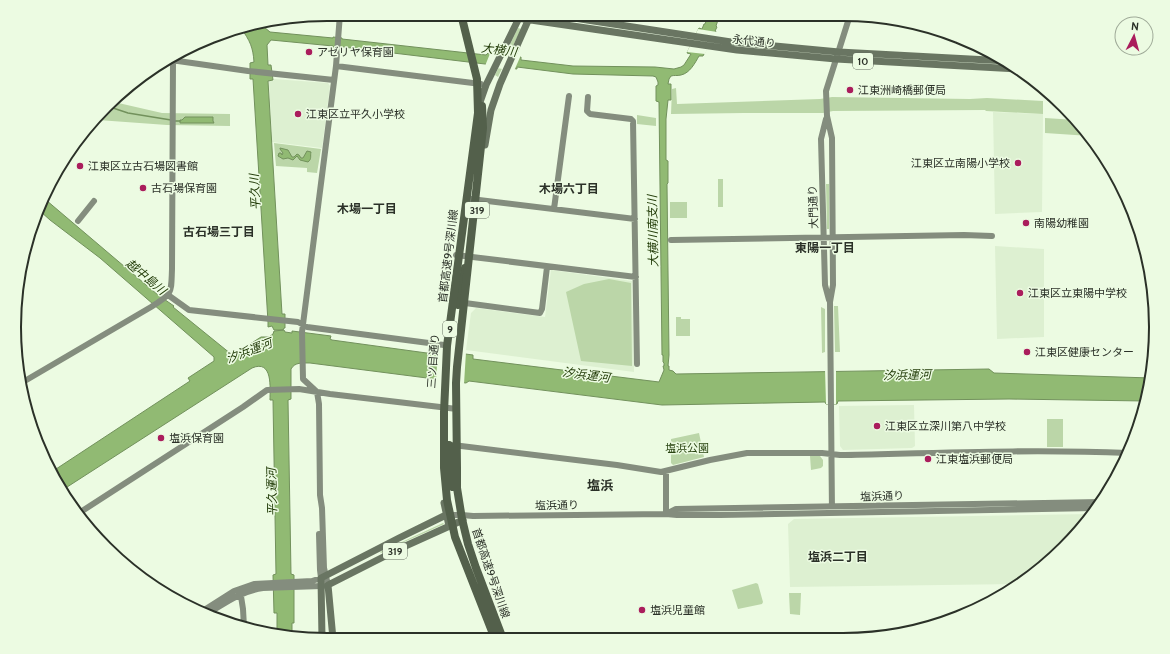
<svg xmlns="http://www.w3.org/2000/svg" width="1170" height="654" font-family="Cabin,'Noto Sans JP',sans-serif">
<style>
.built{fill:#ddf0d1}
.green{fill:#bbd6a8}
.water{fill:#91ba73;stroke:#72915c}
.pier{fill:#ecfbe2}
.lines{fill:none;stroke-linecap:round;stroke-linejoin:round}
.stream{stroke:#72915c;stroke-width:1.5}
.secondary{stroke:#848d7e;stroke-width:6}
.primary{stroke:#697562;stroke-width:7}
.highway{stroke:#53604b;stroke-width:8}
.highway-bridge{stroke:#53604b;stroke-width:8}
.poi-dot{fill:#aa1d5c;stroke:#ecfbe2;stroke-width:1.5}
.labels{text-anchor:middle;stroke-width:3;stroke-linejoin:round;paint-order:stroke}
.shield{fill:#ecfbe2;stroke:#656e60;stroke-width:1}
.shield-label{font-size:10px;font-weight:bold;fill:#2b3128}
.street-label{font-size:11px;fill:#2b3128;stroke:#ecfbe2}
.poi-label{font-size:11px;fill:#2b3128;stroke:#ecfbe2;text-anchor:start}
.park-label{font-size:11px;fill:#2a4512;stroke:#ecfbe2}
.water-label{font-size:12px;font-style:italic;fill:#1f3905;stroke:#ecfbe2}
.neighbourhood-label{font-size:12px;font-weight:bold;fill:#2b3128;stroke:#ecfbe2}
.quarter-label{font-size:13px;font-weight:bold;fill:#2b3128;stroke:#ecfbe2}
.rim{fill:none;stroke:#2b3128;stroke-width:2}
</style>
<rect width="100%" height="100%" fill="#ecfbe2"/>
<!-- built -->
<path class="built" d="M274 79 328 83 330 86 322 148 272 142 269 81H273Z
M993 112 1043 114 1042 212 995 214Z
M995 246 1044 249V337L997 339Z
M551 270 632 281 634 372 466 350 471 313 476 308 545 317Z
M914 405 915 446 912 448 843 450 840 446 839 406Z
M1090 514 1064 548 1021 584 790 587 788 524 794 519Z"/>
<!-- green -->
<path class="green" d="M518 28 521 29 498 77 495 75Z
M676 88 677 104 820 99 832 97 970 99 987 98 1043 101V114L986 111 985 110 833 111 823 113H744L671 114 672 89Z
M114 102 162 113 230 114V126L167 125 98 120Z
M637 115 656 118V126L637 124Z
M1045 118 1076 120 1090 136 1045 133Z
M274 143 321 149 317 173 307 172V168L276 166Z
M718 179H723V207H718Z
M826 184H829V229H827Z
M670 202H687V218H670Z
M609 279 631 283 632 366 581 361 566 292 584 284Z
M834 306H838L840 352H835Z
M821 307 825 309V352L822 353Z
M676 317H681V319H690V336H676Z
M1047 419H1063V447H1047Z
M699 433 704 457 673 465 671 463V439Z
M810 456H820L823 460V466L821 468 811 470Z
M443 523 444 524C423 534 402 542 381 553L380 552Z
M756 583 758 584 763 602 762 604 738 609 732 590Z
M789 593H801L800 615 790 614Z"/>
<!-- water -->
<path class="water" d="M709 14H720L716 26 717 27 715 31H716L703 56H699C695 63 690 73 681 75 677 76 674 75 671 76L669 79 668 84H671V100H668L666 119V160L668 161V183L667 184 669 355 668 366H669V370L673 371 676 374 989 369 994 373 1151 378 1145 401 1009 399 838 401 837 404H826L825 402 662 405 469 381 466 383 310 363C302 363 295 362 291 369V399L288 400 291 574 294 575V623H292V636L277 633V613H274L273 575 276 574 273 400H270C270 388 273 359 252 368L64 489 53 471 190 381 188 378 214 361V357L100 258 50 220 40 211 46 200 158 295 174 306 173 307 231 354H232L233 355 261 337H269L273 334 274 331 284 330 285 332 292 333V331L331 336 330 339 332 340 434 354 435 350 473 355V359L659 382 664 370 663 366H664V363L663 362V355H662L659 102 656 101V86L658 85V82L656 77 653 76 573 74 517 67V69L485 64 343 47 342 48 333 47V46L271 40 267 45 268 65H271L273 80 268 81 282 314H285V328H284L283 330H274L272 326 268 327V322L253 79H250V63L254 62C253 47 250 41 241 28L263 25 264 27 270 32 333 38V37L342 38V39L486 55 488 53 521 57V60L573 66 655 67 674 69 681 67 684 65 691 54 687 53 699 28 702 29 704 24H705Z
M185 117H213V121L214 123H180V120H182Z
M280 148 288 150 292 157H294L297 154 299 155 301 158H303L307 151 311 152C310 156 312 159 308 162L300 160 297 156 293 160 288 158 283 159 278 156 279 153H281L282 155 283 153 280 149Z"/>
<!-- pier -->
<path class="pier" d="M698 29 717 32 705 54 687 52Z
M491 51 521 55 514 71 485 66Z
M438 349 466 352 464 384 436 381Z
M825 369H836V404H826Z"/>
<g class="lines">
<!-- stream -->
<path class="stream" d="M110 107 128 113 171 120
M174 121H180"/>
<!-- secondary -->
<path class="secondary" d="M171 60 248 71 334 80
M336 66 481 84
M588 97 587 111 590 114 631 119 633 121 637 364
M826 119 821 139 825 285 829 300
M471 199 635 219
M554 209 569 96
M78 221 94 201
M671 240 964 235 992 236
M456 255 636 277
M168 295 189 310 298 322 307 327 444 345
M465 303 540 313 542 309 547 267
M23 382 151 307C173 293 171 294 172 269L173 59
M453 445 617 465 661 472 710 460 747 453H822L840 455C936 453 1032 449 1128 453
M666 471V514
M832 512 830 302 833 285 832 138 827 116 826 91 850 15
M79 513 243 407 267 390 299 389 330 394 457 409
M666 514 676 509 1100 502
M448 515H462L473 516 666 514 677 515H720L1095 508
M240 590 243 609 244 627
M201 612 234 591 254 584 312 581 321 578 320 570 319 534
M207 614C225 603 241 591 263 588L321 586 328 585 324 568 322 508 320 495 319 404 317 392 303 379 302 332 336 66 340 14"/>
<!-- primary -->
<path class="primary" d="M490 14 737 50 836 59 1018 69
M548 14 731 42 839 52 1007 61
M479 105 486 85 521 14
M485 145 491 110 500 84 531 14
M444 503 449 526
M322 639 321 578 399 538 446 515
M333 639 328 585 401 548 463 520"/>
<!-- highway -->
<path class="highway" d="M458 305 465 268"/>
<!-- highway-bridge -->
<path class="highway-bridge" d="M461 14 477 79 478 113 447 346 444 412V468L447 500 455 537 495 639
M482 106 483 128 457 367 456 383 457 468V488L462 519 468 544 476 568 503 639
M449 445 453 487"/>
</g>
<!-- markers -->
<g class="poi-dot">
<circle cx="309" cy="52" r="4"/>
<circle cx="850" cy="90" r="4"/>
<circle cx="298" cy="114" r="4"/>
<circle cx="1018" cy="163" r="4"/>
<circle cx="80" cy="166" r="4"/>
<circle cx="143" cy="188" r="4"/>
<circle cx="1026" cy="223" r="4"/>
<circle cx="1020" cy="293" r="4"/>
<circle cx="1027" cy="352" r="4"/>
<circle cx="877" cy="426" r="4"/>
<circle cx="161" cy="438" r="4"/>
<circle cx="928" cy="459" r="4"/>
<circle cx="642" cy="610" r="4"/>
</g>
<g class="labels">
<!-- shield labels -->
<g class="shield">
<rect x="853" y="53" width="20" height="16" rx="3"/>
<rect x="465" y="202" width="24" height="16" rx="3"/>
<rect x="443" y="321" width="14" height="16" rx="3"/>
<rect x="383" y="543" width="24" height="16" rx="3"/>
</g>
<g class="shield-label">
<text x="863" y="65">10</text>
<text x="477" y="214">319</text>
<text x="450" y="333">9</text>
<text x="395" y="555">319</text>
</g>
<!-- street labels -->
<g class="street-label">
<text transform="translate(754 41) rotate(6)" y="4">永代通り</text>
<text transform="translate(813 207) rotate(-92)" y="4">大門通り</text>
<text transform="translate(448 256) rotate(-83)" y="4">首都高速9号深川線</text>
<text transform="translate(433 361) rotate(-86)" y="4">三ツ目通り</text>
<text transform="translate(882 496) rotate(-2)" y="4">塩浜通り</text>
<text transform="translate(557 505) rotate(-1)" y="4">塩浜通り</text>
<text transform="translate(491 573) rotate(71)" y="4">首都高速9号深川線</text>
</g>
<!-- poi labels -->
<g class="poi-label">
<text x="317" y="56">アゼリヤ保育園</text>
<text x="858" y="94">江東洲崎橋郵便局</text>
<text x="306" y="118">江東区立平久小学校</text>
<text x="1010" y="167" text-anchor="end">江東区立南陽小学校</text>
<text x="88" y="170">江東区立古石場図書館</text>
<text x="151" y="192">古石場保育園</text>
<text x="1034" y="227">南陽幼稚園</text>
<text x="1028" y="297">江東区立東陽中学校</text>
<text x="1035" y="356">江東区健康センター</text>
<text x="885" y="430">江東区立深川第八中学校</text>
<text x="169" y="442">塩浜保育園</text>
<text x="936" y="463">江東塩浜郵便局</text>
<text x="650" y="614">塩浜児童館</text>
</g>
<!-- park labels -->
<g class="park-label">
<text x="687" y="452">塩浜公園</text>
</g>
<!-- water labels -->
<g class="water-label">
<text transform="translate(499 50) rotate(7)" y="4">大横川</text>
<text transform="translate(255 192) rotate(-93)" y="4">平久川</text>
<text transform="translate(653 231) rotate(-91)" y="4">大横川南支川</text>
<text transform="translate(146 277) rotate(40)" y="4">越中島川</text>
<text transform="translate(249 351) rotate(-21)" y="4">汐浜運河</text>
<text transform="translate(586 375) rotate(7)" y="4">汐浜運河</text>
<text transform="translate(907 375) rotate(-1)" y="4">汐浜運河</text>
<text transform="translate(272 492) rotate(-91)" y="4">平久運河</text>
</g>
<!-- neighbourhood labels -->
<g class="neighbourhood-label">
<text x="569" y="193">木場六丁目</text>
<text x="367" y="213">木場一丁目</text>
<text x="219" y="236">古石場三丁目</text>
<text x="825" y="252">東陽一丁目</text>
<text x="838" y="561">塩浜二丁目</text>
</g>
<!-- quarter labels -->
<g class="quarter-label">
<text x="600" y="490">塩浜</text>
</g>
</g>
<!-- crop -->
<path d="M0 0H1170V654H0ZM327 21H843A306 306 0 0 1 1149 327V327A306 306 0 0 1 843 633H327A306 306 0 0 1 21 327V327A306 306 0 0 1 327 21Z" fill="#ecfbe2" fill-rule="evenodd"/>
<path class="rim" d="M327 21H843A306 306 0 0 1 1149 327V327A306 306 0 0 1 843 633H327A306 306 0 0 1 21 327V327A306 306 0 0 1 327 21Z"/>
<!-- north arrow -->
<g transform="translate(1134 36) rotate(6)"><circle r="19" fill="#ecfbe2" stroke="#9faa98"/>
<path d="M0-3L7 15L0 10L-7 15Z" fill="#aa1d5c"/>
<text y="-6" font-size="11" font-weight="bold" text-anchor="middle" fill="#2b3128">N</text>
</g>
</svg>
